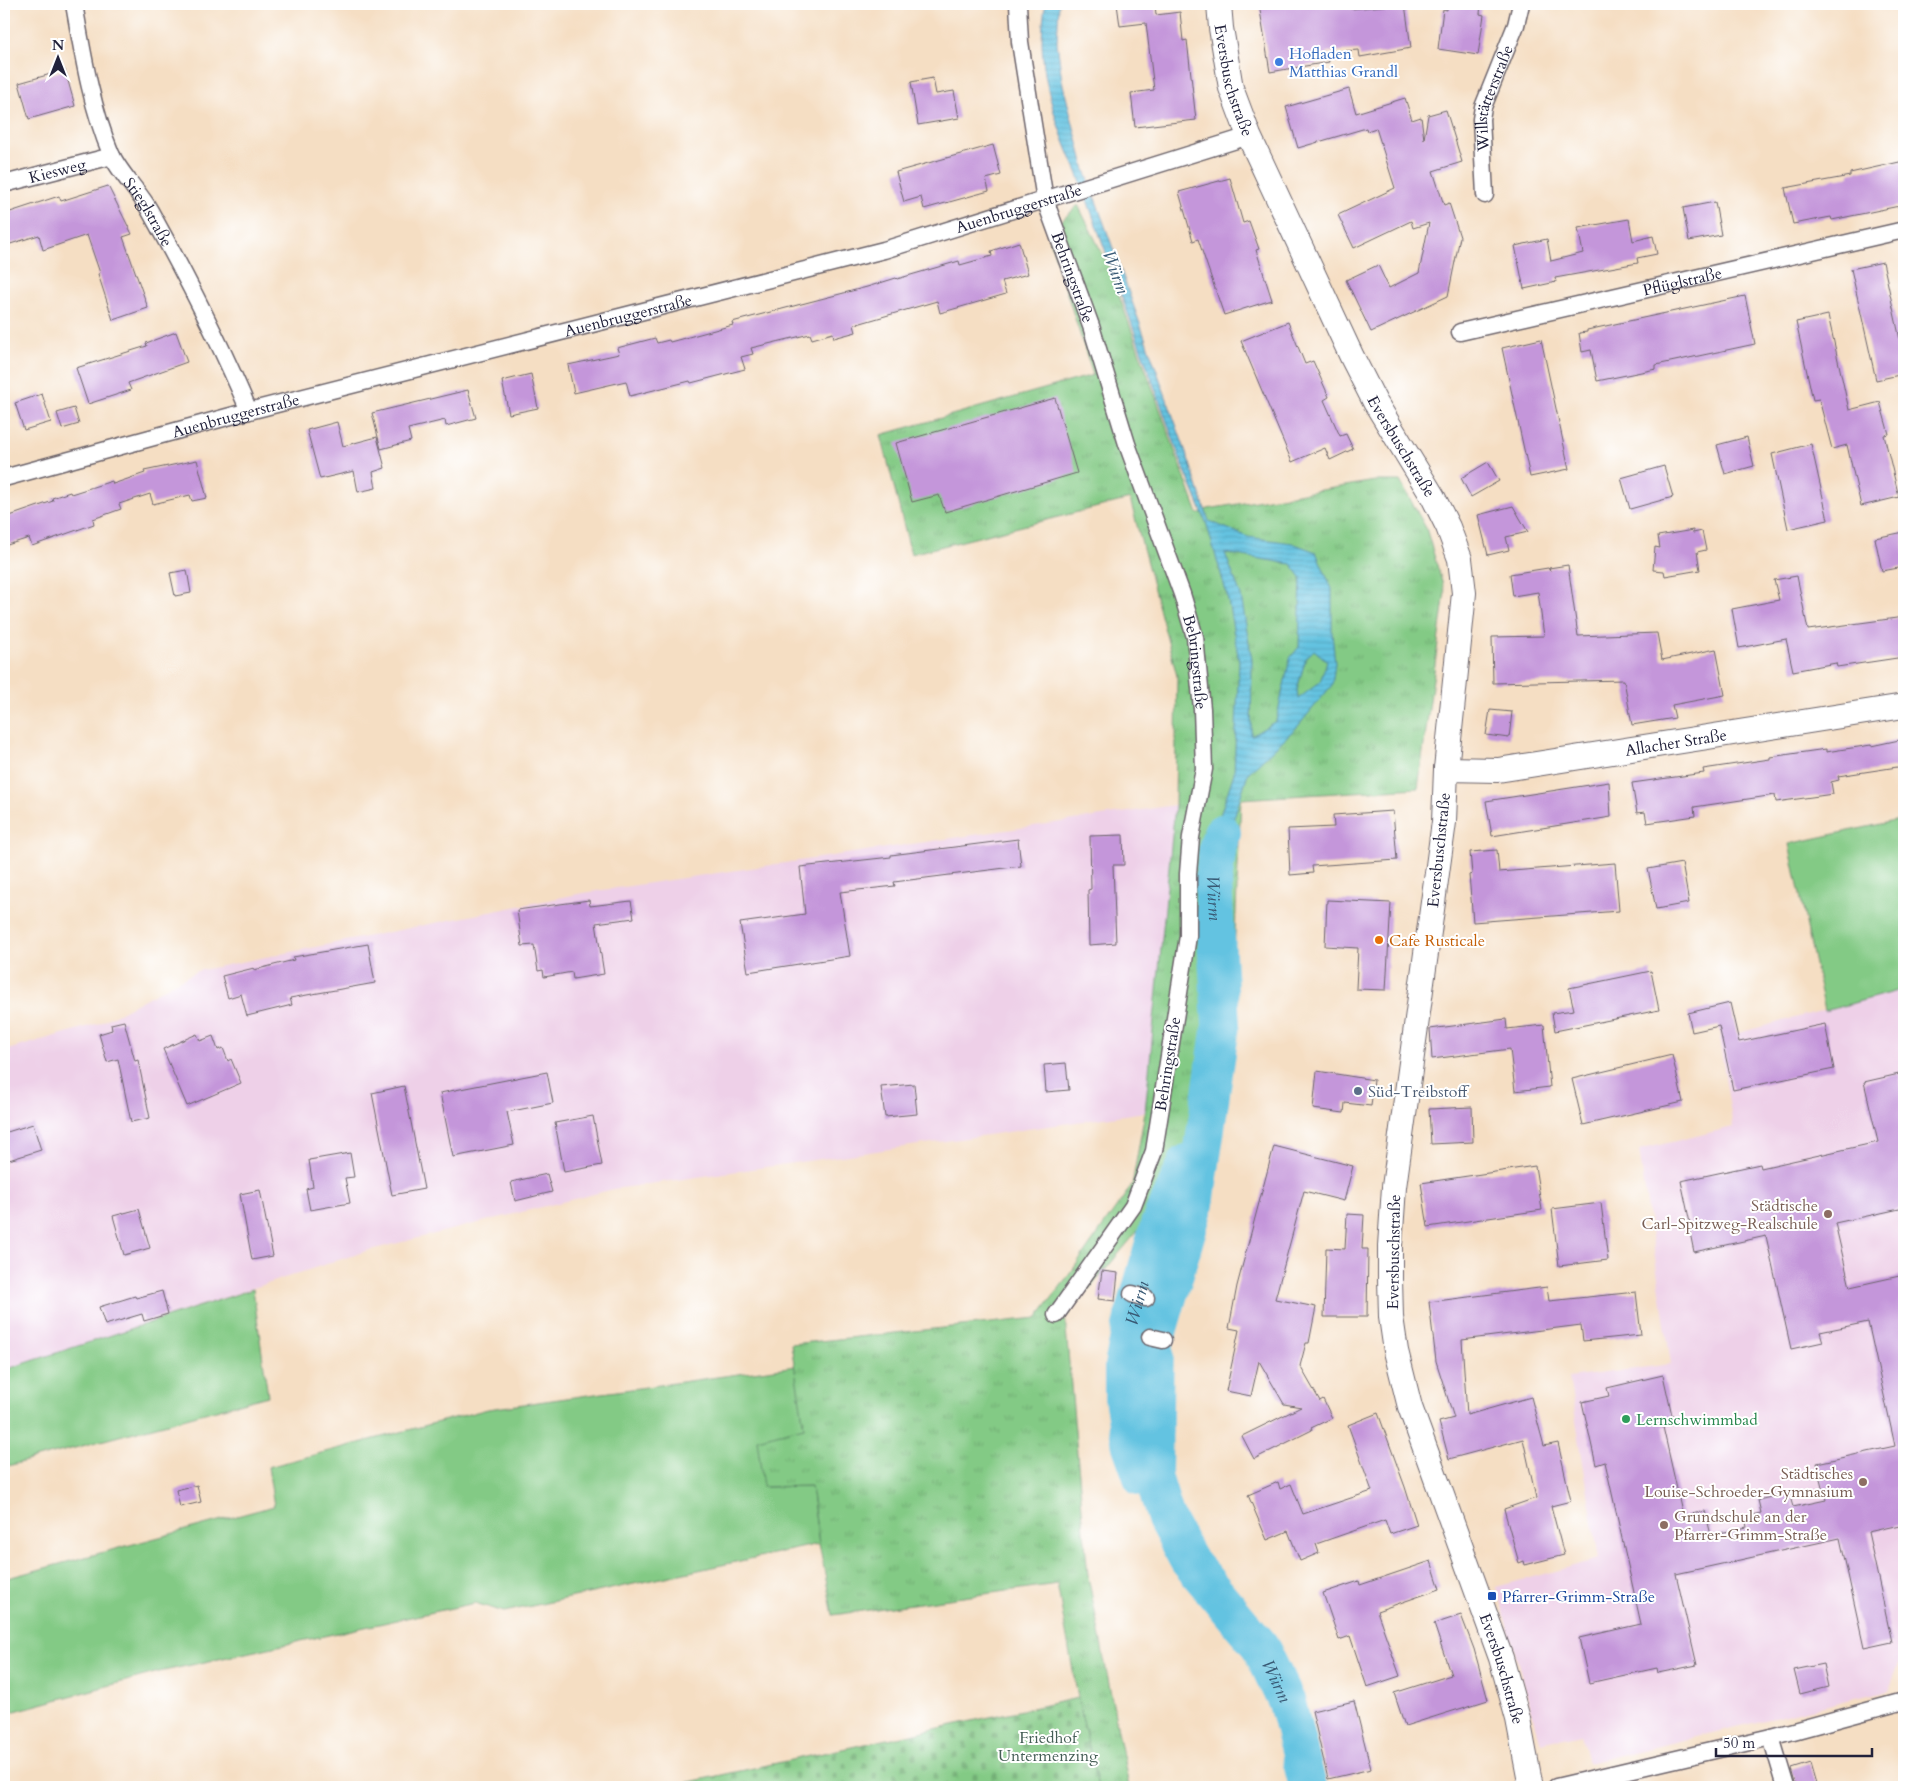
<svg xmlns="http://www.w3.org/2000/svg" width="1908" height="1791" font-family="Cardo,serif">
<style>
.built{fill:#eed0e8}
.grass{fill:#83ca85;stroke:#527660}
.cemetery{fill:url(#cemetery-stones);stroke:#527660}
.park{fill:url(#park-tufts);stroke:#527660}
.water{fill:url(#water-rules);stroke:#42728e;fill-rule:evenodd}
.lines{fill:none;stroke-linecap:round;stroke-linejoin:round}
.river{stroke:#63c3e1;stroke-width:38}
.building{fill:#c496da}
.street-casing{stroke:#6c646b;stroke-width:19}
.secondary-casing{stroke:#6c646b;stroke-width:26}
.street{stroke:#fff;stroke-width:16}
.secondary{stroke:#fff;stroke-width:24}
.shop-dot{fill:#3f7fe0;stroke:#fff;stroke-width:2}
.food-dot{fill:#e8710a;stroke:#fff;stroke-width:2}
.service-dot{fill:#5c6f8a;stroke:#fff;stroke-width:2}
.education-dot{fill:#8d6e63;stroke:#fff;stroke-width:2}
.leisure-dot{fill:#2e9e5b;stroke:#fff;stroke-width:2}
.transit-dot{fill:#1a4fb4;stroke:#fff;stroke-width:2}
.labels{text-anchor:middle;stroke-width:4;stroke-linejoin:round;paint-order:stroke}
.shop-label{font-size:16px;fill:#366cbe;stroke:#fff;text-anchor:start}
.street-label{font-size:16px;fill:#22223b;stroke:#fff}
.food-label{font-size:16px;fill:#c56008;stroke:#fff;text-anchor:start}
.service-label{font-size:16px;fill:#4e5e75;stroke:#fff;text-anchor:start}
.education-label{font-size:16px;fill:#785e54;stroke:#fff;text-anchor:end}
.leisure-label{font-size:16px;fill:#27864d;stroke:#fff;text-anchor:start}
.transit-label{font-size:16px;fill:#164399;stroke:#fff;text-anchor:start}
.park-label{font-size:16px;fill:#445d55;stroke:#fff}
.water-label{font-size:18px;font-style:italic;fill:#395a75;stroke:#fff}
</style>
<defs>
<pattern id="cemetery-stones" width="16" height="16" patternUnits="userSpaceOnUse" patternTransform="scale(1.25)"><rect width="16" height="16" fill="#83ca85"/><path d="M2 7V4a2 2 0 0 1 4 0v3zM10 15v-3a2 2 0 0 1 4 0v3z" fill="#71ad74"/></pattern>
<pattern id="park-tufts" width="24" height="20" patternUnits="userSpaceOnUse" patternTransform="scale(1.25)"><rect width="24" height="20" fill="#83ca85"/><path d="M3 7l-1-3M5 7V3M7 7l1-3M15 17l-1-3M17 17v-4M19 17l1-3" fill="none" stroke="#71ad74"/></pattern>
<pattern id="water-rules" width="6" height="5" patternUnits="userSpaceOnUse" patternTransform="scale(1.25)"><rect width="6" height="5" fill="#63c3e1"/><path d="M0 2.5h6" fill="none" stroke="#56a7c2"/></pattern>
</defs>
<rect width="100%" height="100%" fill="#fff"/>
<filter id="ink" filterUnits="userSpaceOnUse"><feTurbulence type="fractalNoise" baseFrequency=".02" numOctaves="2"/><feDisplacementMap in="SourceGraphic" scale="10" xChannelSelector="R" yChannelSelector="G"/><feConvolveMatrix kernelMatrix="1 2 1 2 8 2 1 2 1" color-interpolation-filters="sRGB"/></filter>
<filter id="wash" filterUnits="userSpaceOnUse"><feTurbulence type="fractalNoise" baseFrequency=".0096" numOctaves="4" result="noise"/><feDisplacementMap in="SourceGraphic" scale="20" xChannelSelector="R" yChannelSelector="G"/><feGaussianBlur stdDeviation="1.12" result="paint"/><feColorMatrix in="noise" values="0 0 0 0 0 0 0 0 0 0 0 0 0 0 0 0 0 1.4 0 .05"/><feComposite in="paint" operator="in"/></filter>
<g filter="url(#wash)">
<rect width="100%" height="100%" fill="#f5dec3"/>
<!-- built -->
<path class="built" d="M1175 805 1145 1112 614 1189 366 1251 4 1370V1051L100 1023 197 971 583 893Z
M1904 989V1650L1889 1690 1588 1763 1581 1734 1541 1743 1496 1587 1599 1559 1569 1378 1671 1364 1639 1150 1733 1127 1719 1038Z"/>
<!-- grass -->
<path class="grass" d="M1904 819V989L1825 1011 1789 844Z
M253 1289 268 1396 4 1467V1370Z
M796 1366 804 1427 763 1487 811 1486 819 1544 504 1612 475 1603 159 1672 4 1714V1579L274 1506 268 1467 488 1409Z"/>
<!-- cemetery -->
<path class="cemetery" d="M1078 1698 1098 1787H666Z"/>
<!-- park -->
<path class="park" d="M1078 205 1108 265 1198 514 1208 509 1375 481H1400L1426 528 1445 592 1418 788 1241 799 1231 1023 1199 1202H1162L1065 1318 1088 1576 1129 1787H1098L1078 1698 1057 1584 833 1615 819 1544 811 1486 763 1487 757 1439 804 1427 791 1344 1037 1318 1069 1275 1132 1185 1145 1112 1175 805 1177 676 1130 499 911 554 881 435 1093 375 1048 234Z"/>
<!-- water -->
<path class="water" d="M1045 4H1059L1057 42 1062 81 1085 170 1188 458 1209 521 1248 537 1292 543 1316 552 1332 589V632L1335 664 1332 685 1299 725 1248 773 1225 846 1215 883H1211V843L1234 773 1239 661 1227 595 1206 522 1181 461 1077 172C1059 132 1043 87 1042 42 1042 30 1044 16 1045 4ZM1225 553 1291 564 1301 577 1299 647 1290 658 1276 721 1251 736 1252 660 1241 596ZM1314 650 1327 661 1320 682 1298 699 1297 689 1306 658Z"/>
<g class="lines">
<!-- river -->
<g class="river">
<path id="s1" d="M1222 833 1218 845 1213 882 1221 1025 1195 1204 1155 1342 1153 1476 1166 1519 1188 1560 1260 1646 1287 1703 1308 1787"/>
<path id="s2" d="M1142 1477 1131 1446 1123 1398V1366L1133 1318 1159 1225 1187 1163"/>
</g>
</g>
<g id="blocks">
<!-- building -->
<path class="building" d="M1117 4H1155L1156 15 1180 12 1183 41 1187 40 1196 120 1135 127 1131 93 1154 90 1146 23 1120 26Z
M1259 4H1351V9L1405 4 1411 48 1360 57 1359 50 1327 52 1329 62 1270 72Z
M1447 4H1481L1480 14 1484 15 1478 55 1438 49 1443 9 1447 10Z
M65 70 75 106 29 119 19 83Z
M933 78 936 94 954 91 959 118 918 125 911 82Z
M1349 89 1356 113 1405 98 1412 120 1421 117 1424 139 1428 115 1446 110 1462 162 1433 171 1444 205 1449 203 1460 237 1448 296 1371 332 1346 280 1378 265 1389 288 1419 273 1429 223 1413 228 1411 221 1354 248 1338 215 1395 188 1376 128 1367 131 1366 128 1298 148 1286 107Z
M993 145 1001 175 986 179 989 191 924 209 921 197 904 202 896 172Z
M1904 161V205L1832 220 1831 217 1793 224 1785 188 1850 176V173Z
M1230 178 1243 223 1249 221 1259 249 1256 250 1272 300 1224 315 1198 239 1193 241 1179 192Z
M108 186 132 234 123 237 148 308 113 320 98 274 100 273 87 235 43 250 39 235 4 246V214L59 196 61 201Z
M1715 202 1721 235 1689 241 1683 208Z
M1629 219 1633 241 1653 236 1657 254 1637 258 1638 263 1555 278 1556 282 1524 289 1515 246 1547 239 1551 261 1583 253 1578 228Z
M1019 242 1028 274 1002 281 1006 294 940 313 937 301 854 325 856 332 834 338 833 333 812 339 810 334 751 348 753 354 741 357 745 369 691 383 690 381 630 396 626 381 574 393 568 365 619 354 617 348 655 338 657 343 669 340 670 342 733 325 732 322 867 287 896 278 897 279 959 261 960 265 992 256 991 251Z
M1883 262 1904 358V374L1876 380 1851 269Z
M1745 296 1755 344 1656 365V369L1597 381 1591 350 1582 352 1579 333 1587 332V330Z
M1828 315 1849 410 1880 402 1889 434 1884 435 1899 497 1861 506 1847 445 1832 449 1819 399 1813 400 1796 322Z
M1288 322 1305 364 1313 361 1329 397 1324 400 1340 436 1346 434 1353 449 1330 460 1325 448 1292 462 1241 341Z
M176 332 187 362 128 383 131 390 88 404 76 368 147 346 146 343Z
M1541 339 1569 469 1530 477 1502 348Z
M531 374 538 408 509 414 502 381Z
M468 390 476 418 446 426 445 420 408 429 411 441 381 449 372 413Z
M42 394 51 422 24 430 15 403Z
M1055 398 1077 473 945 512 939 495 912 502 896 443Z
M74 408 79 424 62 429 57 413Z
M337 422 343 446 377 437 385 468 373 472 376 488 358 492 354 471 320 479 307 430Z
M1747 437 1754 466 1725 474 1717 445Z
M1811 444 1828 520 1788 529 1772 454Z
M197 460 207 498 192 501 190 495 153 504 150 494 119 504 121 509 93 519 94 524 32 546 29 538 4 546V518L53 501 52 498 70 492 71 494 112 481 113 484 145 473 144 471Z
M1488 462 1499 481 1471 497 1461 478Z
M1664 466 1673 497 1630 509 1621 478Z
M1513 506 1528 532 1506 537 1509 550 1488 555 1478 515Z
M1693 530V533L1702 531 1706 550 1697 552 1700 570 1665 576 1664 571 1653 570 1655 547 1660 548 1658 536Z
M1904 532V567L1882 571 1875 538Z
M1568 565 1578 636 1657 633 1662 660 1716 649 1725 695 1672 705 1675 718 1632 725 1624 680 1493 683 1492 637 1544 636 1538 592 1513 596 1510 574 1548 568 1550 571 1549 568Z
M187 570 191 593 175 596 170 573Z
M1797 576 1808 630 1904 617V657L1837 667 1836 663 1793 671 1786 639 1739 648 1732 609 1779 600 1774 580Z
M1490 710 1512 712 1509 738 1486 735Z
M1904 739V766L1838 776 1839 780 1831 782 1833 794 1776 802 1775 795 1694 807 1695 816 1647 823 1645 812 1637 813 1632 783 1704 773 1703 769 1770 759V757L1826 749V752L1871 745V746Z
M1609 782 1611 817 1492 836 1486 801Z
M1393 811 1397 860 1312 866 1313 873 1290 875 1288 829 1334 827 1333 815Z
M1123 835 1124 865H1113L1116 943 1089 945 1088 890 1091 889 1090 836Z
M1018 839 1021 866 894 882 895 886 840 892 850 956 748 972 740 923 805 914 800 867 891 857V855Z
M1497 850 1499 872 1615 863 1619 911 1473 922 1469 875 1472 874 1470 852Z
M1682 863 1689 903 1656 909 1648 869Z
M589 900 590 906 631 901 634 918 596 923 604 974 573 979 572 972 544 977 543 970 538 971 534 945 522 946 517 910Z
M1327 900 1391 903 1386 990 1356 989 1358 948 1325 946Z
M368 944 375 983 290 998 292 1005 247 1016 241 994 228 998 222 976 254 968V970L294 960 293 957Z
M1651 971 1659 1010 1555 1031 1552 1013 1574 1010 1569 988Z
M1730 1003 1739 1042 1825 1024 1834 1069 1733 1090 1719 1026 1692 1032 1688 1013Z
M1506 1019 1507 1029 1544 1025 1550 1087 1515 1091 1510 1049 1432 1059 1430 1029Z
M124 1021 135 1061 138 1060 150 1118 131 1122 118 1059 107 1062 99 1034 112 1030 111 1024Z
M197 1034 200 1041 213 1036 218 1050 223 1048 228 1061 231 1059 241 1083 187 1106 163 1049Z
M1672 1055 1683 1102 1583 1125 1572 1079Z
M1066 1063 1069 1090 1046 1092 1044 1065Z
M1317 1071 1374 1080 1371 1106 1345 1103 1344 1113 1313 1109Z
M547 1072 553 1103 507 1112 514 1145 453 1157 440 1093Z
M1899 1074 1901 1087 1904 1086V1208L1835 1223 1850 1287 1904 1275V1524L1868 1532 1892 1642 1864 1648 1840 1538 1676 1574 1697 1665 1658 1673 1657 1668 1589 1683 1579 1638 1641 1624 1605 1462 1596 1465 1582 1402 1609 1396 1607 1388 1663 1375 1674 1424 1663 1427 1683 1516 1705 1511 1711 1535 1747 1527 1745 1517 1761 1513 1758 1500 1789 1493 1793 1507 1826 1500 1817 1463 1895 1446 1868 1322 1820 1332 1823 1342 1791 1349 1766 1236 1694 1252 1688 1223H1690L1681 1181 1760 1164 1761 1168 1878 1142 1864 1082Z
M914 1084 917 1114 885 1117 881 1087Z
M404 1086 424 1189 392 1195 372 1093Z
M1472 1107 1473 1142 1431 1144 1429 1109Z
M593 1116 602 1165 564 1172 555 1123Z
M33 1124 41 1150 9 1160 4 1143V1133Z
M1274 1146 1353 1166 1344 1201 1304 1191 1275 1299 1316 1307 1309 1343H1306L1300 1366 1320 1401 1323 1399 1332 1418 1311 1428 1312 1430 1254 1459 1242 1436 1301 1407 1284 1404 1259 1361 1251 1396 1226 1391 1239 1330 1229 1328 1237 1286Z
M350 1153 354 1177 345 1178 350 1203 310 1210 306 1189 313 1187 309 1160Z
M1535 1166 1542 1210 1428 1227 1421 1183Z
M547 1174 552 1192 515 1201 511 1182Z
M260 1190 273 1256 252 1260 240 1194Z
M1601 1203 1608 1260 1559 1266 1552 1209Z
M139 1209 150 1248 124 1255 113 1216Z
M1347 1214 1364 1215 1362 1249H1368L1367 1317H1324L1326 1248 1345 1249Z
M1102 1271 1118 1273 1115 1301 1098 1299Z
M1547 1287 1549 1301 1636 1292 1641 1335 1583 1341 1581 1325 1462 1340 1467 1415 1531 1397 1544 1446 1558 1443 1571 1501 1551 1506 1564 1555 1525 1565 1524 1561 1519 1563 1504 1509 1536 1498 1523 1439 1449 1459 1439 1422 1454 1418 1436 1361 1429 1302Z
M162 1291 168 1314 144 1321 142 1314 105 1325 99 1307 135 1296 136 1298Z
M1378 1413 1405 1487 1417 1525 1390 1534 1385 1520 1316 1544 1319 1553 1300 1561 1288 1531 1267 1540 1248 1495 1278 1482 1280 1489 1291 1484 1303 1514 1372 1491 1348 1425Z
M197 1485 201 1502 180 1507 176 1490Z
M1431 1561 1440 1589 1377 1611 1400 1676 1367 1687 1350 1636 1339 1640 1323 1593 1359 1581 1360 1585Z
M1461 1615 1474 1649 1488 1700 1405 1726 1394 1693 1451 1675 1434 1624Z
M1823 1664 1828 1687 1800 1694 1794 1670Z
M1354 1701 1371 1769 1328 1779 1312 1711Z
M1810 1763 1817 1787H1796L1791 1769Z"/>
</g>
</g>
<g filter="url(#ink)">
<use href="#blocks" fill-opacity="0" stroke="#6c646b" stroke-width="1"/>
<g class="lines">
<!-- street casing -->
<g class="street-casing">
<g id="street">
<path id="s3" d="M74 4C83 55 91 106 111 154 120 174 140 192 150 211 186 276 220 342 249 411"/>
<path id="s4" d="M1018 4 1020 42 1045 200 1091 326 1127 444 1182 594 1195 637 1202 709 1204 769 1191 837 1188 874V936L1154 1151 1133 1206 1056 1315"/>
<path id="s5" d="M4 184 112 156"/>
<path id="s6" d="M1485 195 1481 119 1483 107 1516 25 1521 4"/>
<path id="s7" d="M1460 332 1904 230"/>
<path id="s8" d="M4 478 249 411 884 250 1249 136"/>
<path d="M1132 1294 1146 1298"/>
<path d="M1150 1337 1163 1340"/>
<path d="M1771 1737 1786 1787"/>
<path d="M1556 1787 1771 1737 1904 1701"/>
</g>
</g>
<!-- secondary casing -->
<g class="secondary-casing">
<g id="secondary">
<path id="s9" d="M1219 4 1221 28 1231 88 1249 136 1352 357 1375 402 1433 497 1448 527 1460 559 1464 593 1446 769 1444 822 1394 1187 1390 1246V1278L1391 1317 1396 1351 1410 1407 1501 1658 1518 1719 1531 1787"/>
<path id="s10" d="M1446 769 1498 770 1904 706"/>
</g>
</g>
<!-- street -->
<use href="#street" class="street"/>
<!-- secondary -->
<use href="#secondary" class="secondary"/>
</g>
</g>
<!-- markers -->
<circle class="shop-dot" cx="1279" cy="62" r="5"/>
<circle class="food-dot" cx="1379" cy="940" r="5"/>
<circle class="service-dot" cx="1358" cy="1091" r="5"/>
<g class="education-dot">
<circle cx="1828" cy="1214" r="5"/>
<circle cx="1863" cy="1482" r="5"/>
<circle cx="1664" cy="1525" r="5"/>
</g>
<circle class="leisure-dot" cx="1626" cy="1419" r="5"/>
<rect class="transit-dot" x="1487" y="1591" width="10" height="10" rx="2.5"/>
<g class="labels">
<!-- shop labels -->
<g class="shop-label">
<text x="1289" y="59">Hofladen<tspan x="1289" dy="18">Matthias Grandl</tspan></text>
</g>
<!-- street labels -->
<g class="street-label">
<text dy="6" stroke="none"><textPath href="#s9" startOffset="78">Eversbuschstraße</textPath></text>
<text dy="6" stroke="none"><textPath href="#s6" startOffset="99">Willstätterstraße</textPath></text>
<text dy="6" stroke="none"><textPath href="#s5" startOffset="55">Kiesweg</textPath></text>
<text dy="6" stroke="none"><textPath href="#s8" startOffset="1050">Auenbruggerstraße</textPath></text>
<text dy="6" stroke="none"><textPath href="#s3" startOffset="224">Stieglstraße</textPath></text>
<text dy="6" stroke="none"><textPath href="#s4" startOffset="280">Behringstraße</textPath></text>
<text dy="6" stroke="none"><textPath href="#s7" startOffset="228">Pflüglstraße</textPath></text>
<text dy="6" stroke="none"><textPath href="#s8" startOffset="645">Auenbruggerstraße</textPath></text>
<text dy="6" stroke="none"><textPath href="#s8" startOffset="240">Auenbruggerstraße</textPath></text>
<text dy="6" stroke="none"><textPath href="#s9" startOffset="482">Eversbuschstraße</textPath></text>
<text dy="6" stroke="none"><textPath href="#s4" startOffset="685">Behringstraße</textPath></text>
<text dy="6" stroke="none"><textPath href="#s10" startOffset="232">Allacher Straße</textPath></text>
<text transform="translate(1438 850) rotate(-84)" y="6">Eversbuschstraße</text>
<text transform="translate(1167 1064) rotate(-81)" y="6">Behringstraße</text>
<text transform="translate(1393 1252) rotate(-89)" y="6">Eversbuschstraße</text>
<text dy="6" stroke="none"><textPath href="#s9" startOffset="1742">Eversbuschstraße</textPath></text>
</g>
<!-- food labels -->
<g class="food-label">
<text x="1389" y="946">Cafe Rusticale</text>
</g>
<!-- service labels -->
<g class="service-label">
<text x="1368" y="1097">Süd-Treibstoff</text>
</g>
<!-- education labels -->
<g class="education-label">
<text x="1818" y="1211">Städtische<tspan x="1818" dy="18">Carl-Spitzweg-Realschule</tspan></text>
<text x="1853" y="1479">Städtisches<tspan x="1853" dy="18">Louise-Schroeder-Gymnasium</tspan></text>
<text x="1674" y="1522" text-anchor="start">Grundschule an der<tspan x="1674" dy="18">Pfarrer-Grimm-Straße</tspan></text>
</g>
<!-- leisure labels -->
<g class="leisure-label">
<text x="1636" y="1425">Lernschwimmbad</text>
</g>
<!-- transit labels -->
<g class="transit-label">
<text x="1502" y="1602">Pfarrer-Grimm-Straße</text>
</g>
<!-- park labels -->
<g class="park-label">
<text x="1048" y="1743">Friedhof<tspan x="1048" dy="18">Untermenzing</tspan></text>
</g>
<!-- water labels -->
<g class="water-label">
<text transform="translate(1116 272) rotate(70)" y="6">Würm</text>
<text dy="6" stroke="none"><textPath href="#s1" startOffset="66">Würm</textPath></text>
<text dy="6" stroke="none"><textPath href="#s2" startOffset="178">Würm</textPath></text>
<text dy="6" stroke="none"><textPath href="#s1" startOffset="894">Würm</textPath></text>
</g>
</g>
<!-- margin -->
<rect width="1908" height="1791" fill="none" stroke="#fff" stroke-width="20"/>
<!-- north arrow -->
<g transform="translate(58 58)" stroke="#ffffff" stroke-width="4" paint-order="stroke">
<path d="M0-4L9 19L0 12L-9 19Z" fill="#22223b"/>
<text y="-8" font-size="14" font-weight="bold" text-anchor="middle" fill="#22223b">N</text>
</g>
<!-- scale -->
<path d="M1716 1748v8h156v-8" fill="none" stroke="#22223b" stroke-width="2.5"/>
<text x="1723" y="1748" font-size="15" fill="#22223b" stroke="#ffffff" stroke-width="4" paint-order="stroke">50 m</text>
</svg>
